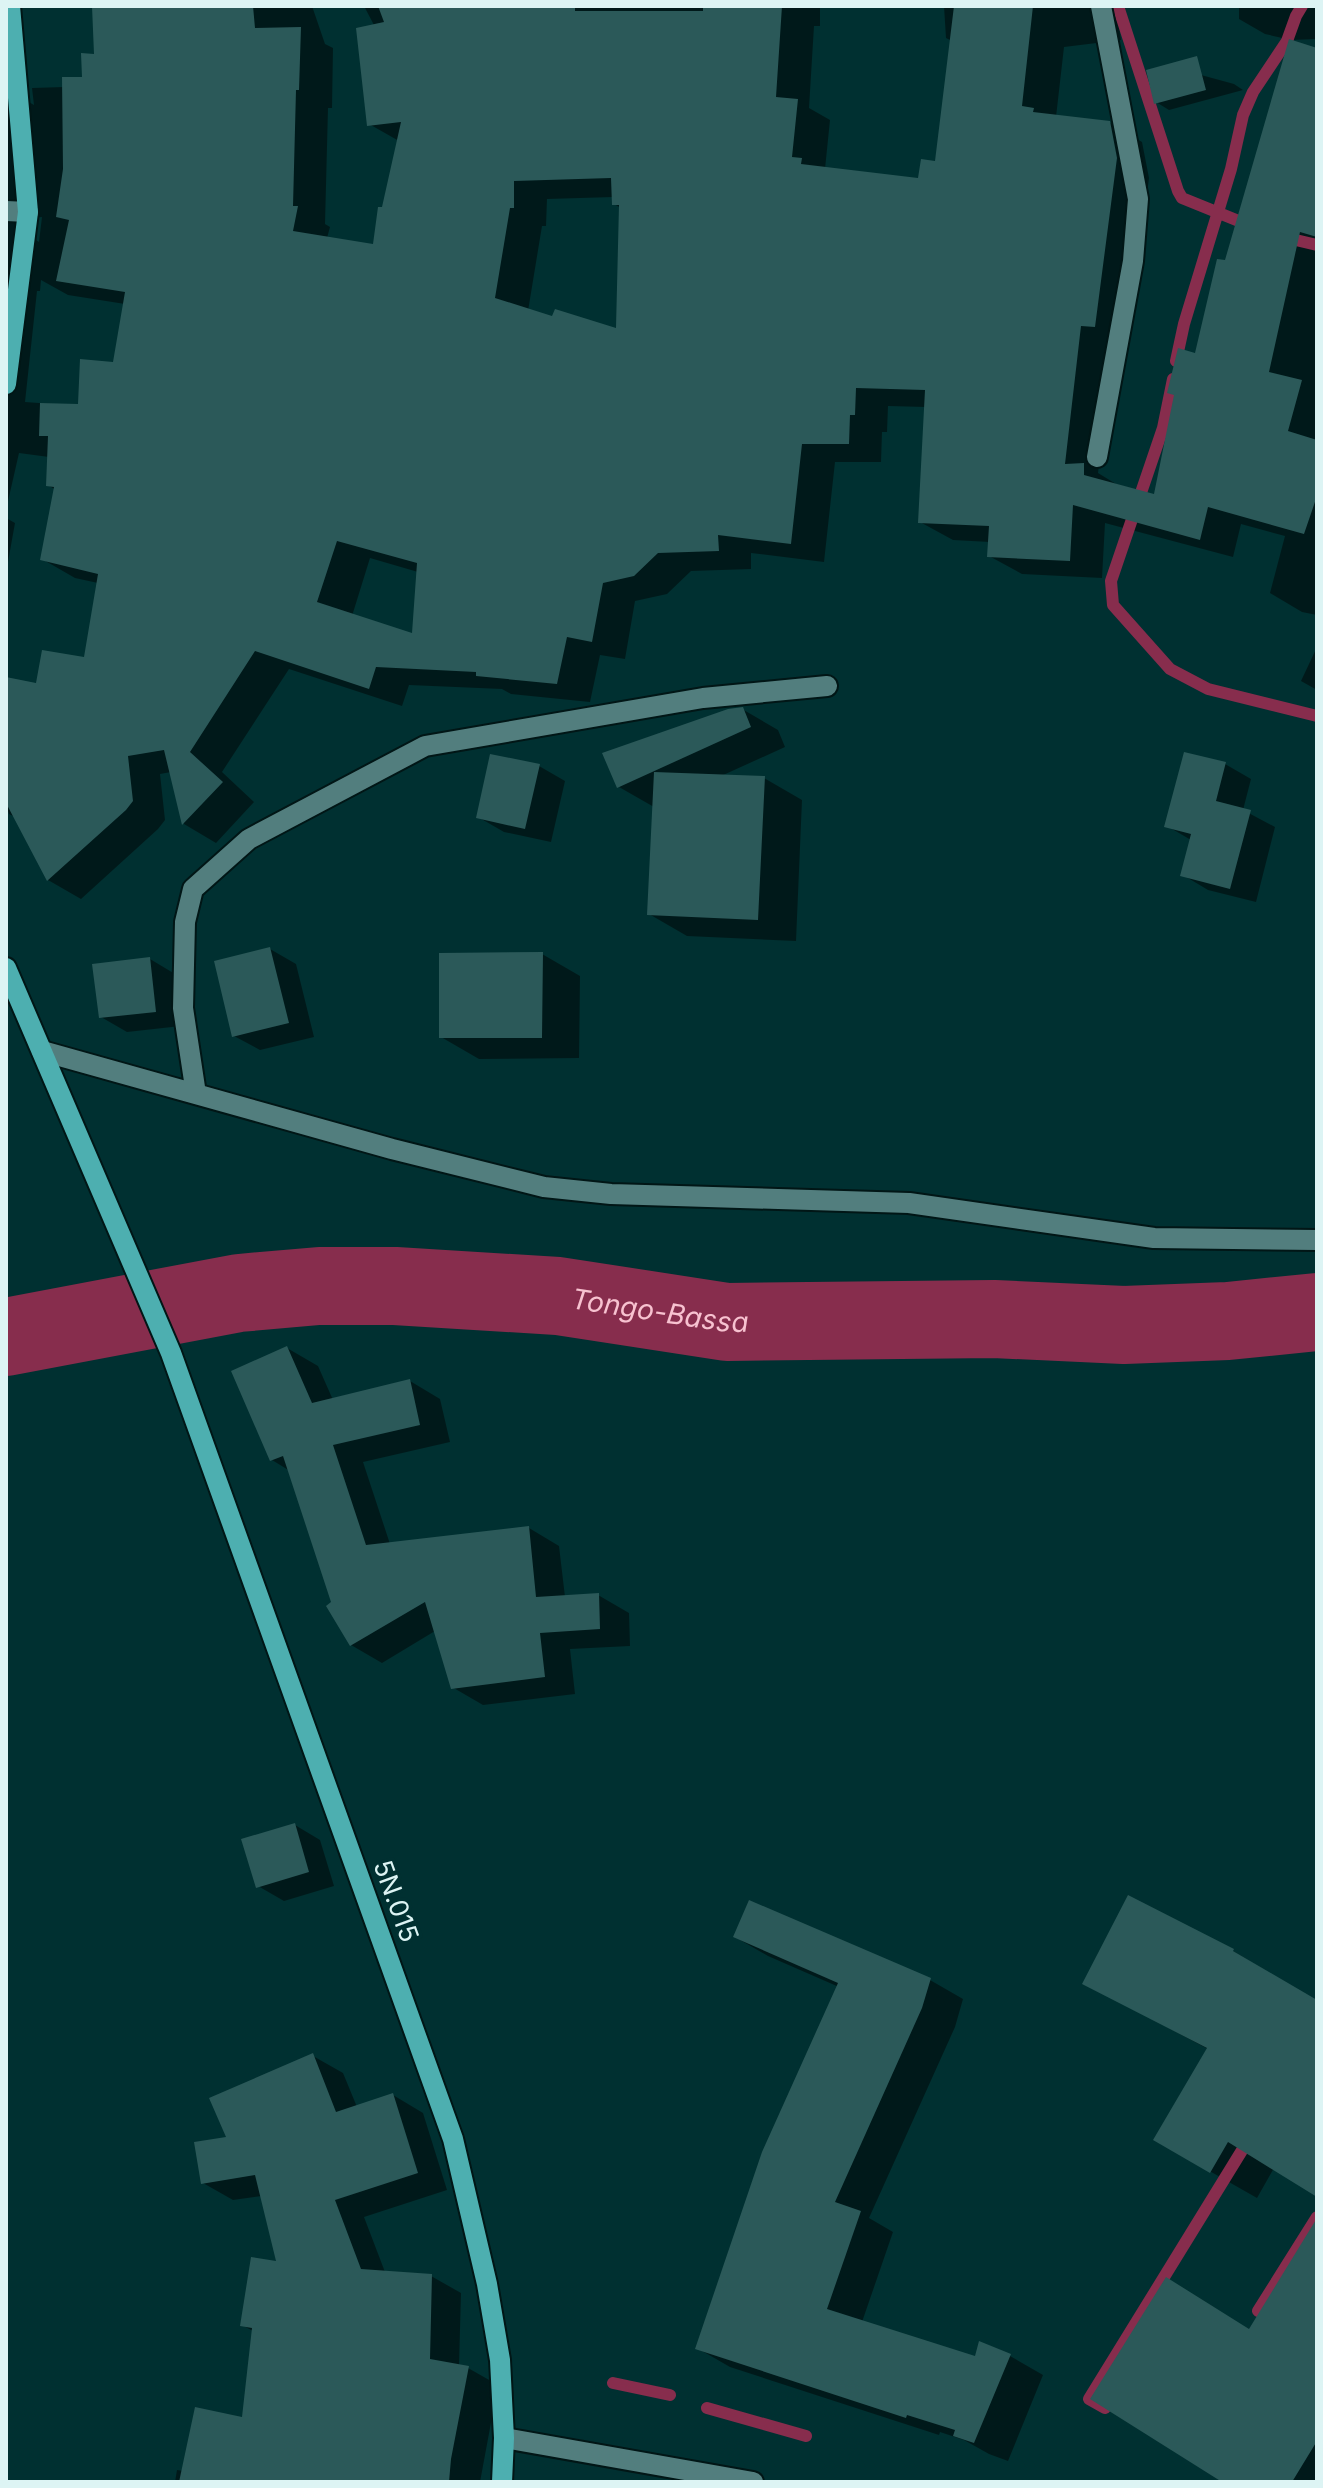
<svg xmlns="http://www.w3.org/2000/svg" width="1323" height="2488" font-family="Inter,sans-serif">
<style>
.shadow{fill:#0007;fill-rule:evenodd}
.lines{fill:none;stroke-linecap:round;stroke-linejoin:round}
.stream{stroke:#872d4d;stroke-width:12}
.river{stroke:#872d4d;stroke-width:78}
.building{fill:#2b5959;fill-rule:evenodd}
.minor-casing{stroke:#011616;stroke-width:24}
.primary-casing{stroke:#011616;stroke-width:24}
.minor{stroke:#527e7e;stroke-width:20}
.primary{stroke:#4dafb0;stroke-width:20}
.labels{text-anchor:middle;stroke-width:7;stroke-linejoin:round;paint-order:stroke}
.street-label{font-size:26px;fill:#ddf4f4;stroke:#003031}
.water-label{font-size:28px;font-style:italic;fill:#f7c2d0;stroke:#003031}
</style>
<rect width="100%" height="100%" fill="#003031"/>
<!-- shadow -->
<path class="shadow" d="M94 6H312L325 44 333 48 332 108H328L325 224 330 227 327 238 374 246 399 141 369 124 375 27 364 6H820V26H814L809 108 830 120 825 169 920 180 937 163 952 41 946 38 944 6H1116L1121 40 1064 47 1056 117 1109 122 1142 142 1149 178 1128 345 1114 343 1098 473 1116 484 1156 496 1175 396 1169 392 1197 355 1226 263 1317 108V615L1302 612 1270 593 1285 536 1241 524 1233 557 1105 523 1102 578 1022 574 989 556 990 542 953 540 920 522 926 407 888 406 887 432H882L881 462H835L824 562 751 553V569L691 571 667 594 635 601 625 659 600 655 590 702 511 694 502 689 409 685 402 706 289 669 222 772 254 802 216 843 184 824 171 772 160 774 165 820 158 829 81 899 48 880 15 817 9 814 6 804V679L38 685 85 660 98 583 75 578 42 559 56 490 48 485 49 457 19 453 6 510V89L34 105 32 88 64 87 84 79 96 56ZM614 197V204L621 208 618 331 554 319 528 311 542 226H546L547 199ZM42 217 39 242 27 234 32 218ZM41 280 68 295 125 304 114 364 80 406 25 402 37 291H40ZM370 558 418 572 414 636 352 616Z
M1239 6H1317V39L1291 40 1265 34 1239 19Z
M1168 66 1234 84 1243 90 1169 110 1156 102Z
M6 518 15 523 6 573Z
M1317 647V690L1301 681Z
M742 709 778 730 785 747 721 776 764 778 802 800 796 941 687 936 649 914 654 807 619 787Z
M1225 764 1251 779 1243 810 1275 827 1256 902 1208 890 1183 875 1191 840 1167 826Z
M539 766 565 781 551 842 504 832 478 817Z
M270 949 296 964 314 1037 260 1050 234 1036Z
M542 954 580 976 579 1058 479 1059 441 1037Z
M150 959 175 974 181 1026 127 1032 101 1017Z
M287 1348 318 1366 333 1400 410 1381 440 1399 450 1442 363 1462 390 1544 529 1528 559 1546 565 1597 598 1595 629 1613 630 1646 570 1649 575 1694 483 1705 452 1687 435 1631 382 1663 351 1645 334 1603 290 1471 272 1460Z
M295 1825 320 1840 334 1886 284 1901 258 1886Z
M735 1937 930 1980 963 1999 955 2027 869 2218 893 2232 862 2322 976 2359 1010 2356 1043 2375 1008 2461 989 2454 964 2440 940 2432 939 2435 730 2367 697 2348 839 1987 768 1956Z
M1233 1951 1317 2002V2194L1274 2168 1257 2198 1155 2140 1208 2049 1085 1983Z
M313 2056 343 2073 357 2107 393 2095 423 2113 447 2190 364 2217 385 2272 431 2276 461 2293 459 2366 468 2368 498 2385 480 2482H175L177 2470 184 2471 244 2419 253 2331 242 2325 278 2264 262 2196 233 2200 203 2183 229 2138Z
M1317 2222V2482H1226L1250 2330Z"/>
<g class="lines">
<!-- stream -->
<path class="stream" d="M1118 6 1178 191 1182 198 1251 226
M1283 237 1317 245
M1176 361 1184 324 1231 169 1243 115 1253 92 1287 41 1296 16 1302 6
M1173 379 1163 428 1111 581 1113 605 1170 669 1208 689 1317 716
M1258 2311 1317 2217
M613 2383 670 2395
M707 2408 806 2436
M1105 2408 1089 2399 1249 2139"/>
<!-- river -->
<path class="river" id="s1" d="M6 1337 239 1293 319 1286H395L558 1296 727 1322 994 1319 1124 1325 1228 1321 1317 1312"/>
</g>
<!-- building -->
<path class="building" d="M92 6H253L255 28 301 27 299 90H296L293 206H298L293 231 373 244 378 207H382L401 122 367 126 356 28 384 22 378 6H575V11H703V6H782L776 97 798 99 792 157 802 158 801 164 918 178 921 159 935 161 954 6H1033L1022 106 1034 108 1033 112 1110 121 1117 158 1095 327 1081 326 1065 464 1084 463V475L1154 494 1174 395 1167 393 1178 348 1195 353 1217 259 1225 260 1289 39 1317 48V237L1300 232 1269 372 1302 380 1288 431 1317 440V496L1304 534 1208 507 1200 540 1073 505 1070 561 987 557 989 526 918 523 925 390 856 388 855 415H850L849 444H802L791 544 718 535 719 551 658 553 634 576 603 583 592 642 567 637 557 684 476 676V672L376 667 369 689 255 651 190 752 223 782 182 825 164 750 128 756 133 801 126 810 47 881 6 803V677L36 683 42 650 84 657 98 574 40 560 54 487 46 486 48 436H39L40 403 78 404 80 359 113 362 125 292 56 281 69 220 56 217 63 169 62 77H82L81 53 94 54ZM611 178 612 205H619L616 328 555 309 552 316 495 298 510 208H514V181ZM337 541 417 563 412 633 317 602Z
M1197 56 1206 90 1154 104 1146 70Z
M743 707 751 727 617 788 602 753 728 709Z
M1184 752 1226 762 1216 801 1251 810 1230 889 1180 876 1191 834 1164 827Z
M490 754 540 764 525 829 476 818Z
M654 772 765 776 758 920 647 915Z
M270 947 289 1023 232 1037 214 961Z
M543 952 542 1038H439V953Z
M150 957 156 1012 99 1018 92 964Z
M287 1346 312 1403 410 1379 420 1425 333 1445 366 1545 529 1526 536 1597 599 1593 600 1629 540 1633 545 1677 451 1689 425 1602 350 1646 326 1606 331 1602 283 1456 270 1461 231 1371Z
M295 1823 309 1872 256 1888 241 1839Z
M1128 1895 1234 1949 1233 1951 1317 2000V2197L1228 2142 1210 2173 1153 2140 1207 2048 1082 1984Z
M749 1900 931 1978 922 2008 835 2202 861 2211 827 2309 975 2356 979 2341 1011 2354 974 2443 953 2436 955 2430 907 2415 906 2418 695 2349 762 2152 838 1983 733 1937Z
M313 2053 336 2112 393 2093 418 2173 335 2200 361 2269 432 2274 430 2359 469 2366 451 2459 449 2482H179L195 2407 242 2417 252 2328 240 2326 251 2257 276 2261 255 2175 201 2184 194 2142 226 2137 209 2098Z
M1317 2218V2441L1292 2482H1222L1090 2399 1166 2277 1249 2329Z"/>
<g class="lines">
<!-- minor casing -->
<g class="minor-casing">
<path id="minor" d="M6 211 28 212
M1097 457 1133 261 1138 199 1101 6
M42 1051 392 1149 544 1187 611 1194 909 1203 1154 1238 1317 1240
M196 1094 183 1008 185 922 193 889 249 839 425 746 703 698 827 686
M504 2438 753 2482"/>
</g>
<!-- primary casing -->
<g class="primary-casing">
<path id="primary" d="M6 384 28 212 10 6
M6 968 171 1353 453 2139 487 2284 500 2360 504 2438 502 2482"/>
</g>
<!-- minor -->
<use href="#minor" class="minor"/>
<!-- primary -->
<use href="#primary" class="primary"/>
</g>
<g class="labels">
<!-- street labels -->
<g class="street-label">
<text transform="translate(396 1901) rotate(70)" y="9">5N.015</text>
</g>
<!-- water labels -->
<g class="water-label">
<text dy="10" stroke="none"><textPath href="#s1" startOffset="660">Tongo-Bassa</textPath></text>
</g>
</g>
<!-- border -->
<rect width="1323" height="2488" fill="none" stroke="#ddf4f4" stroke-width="16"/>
</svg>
